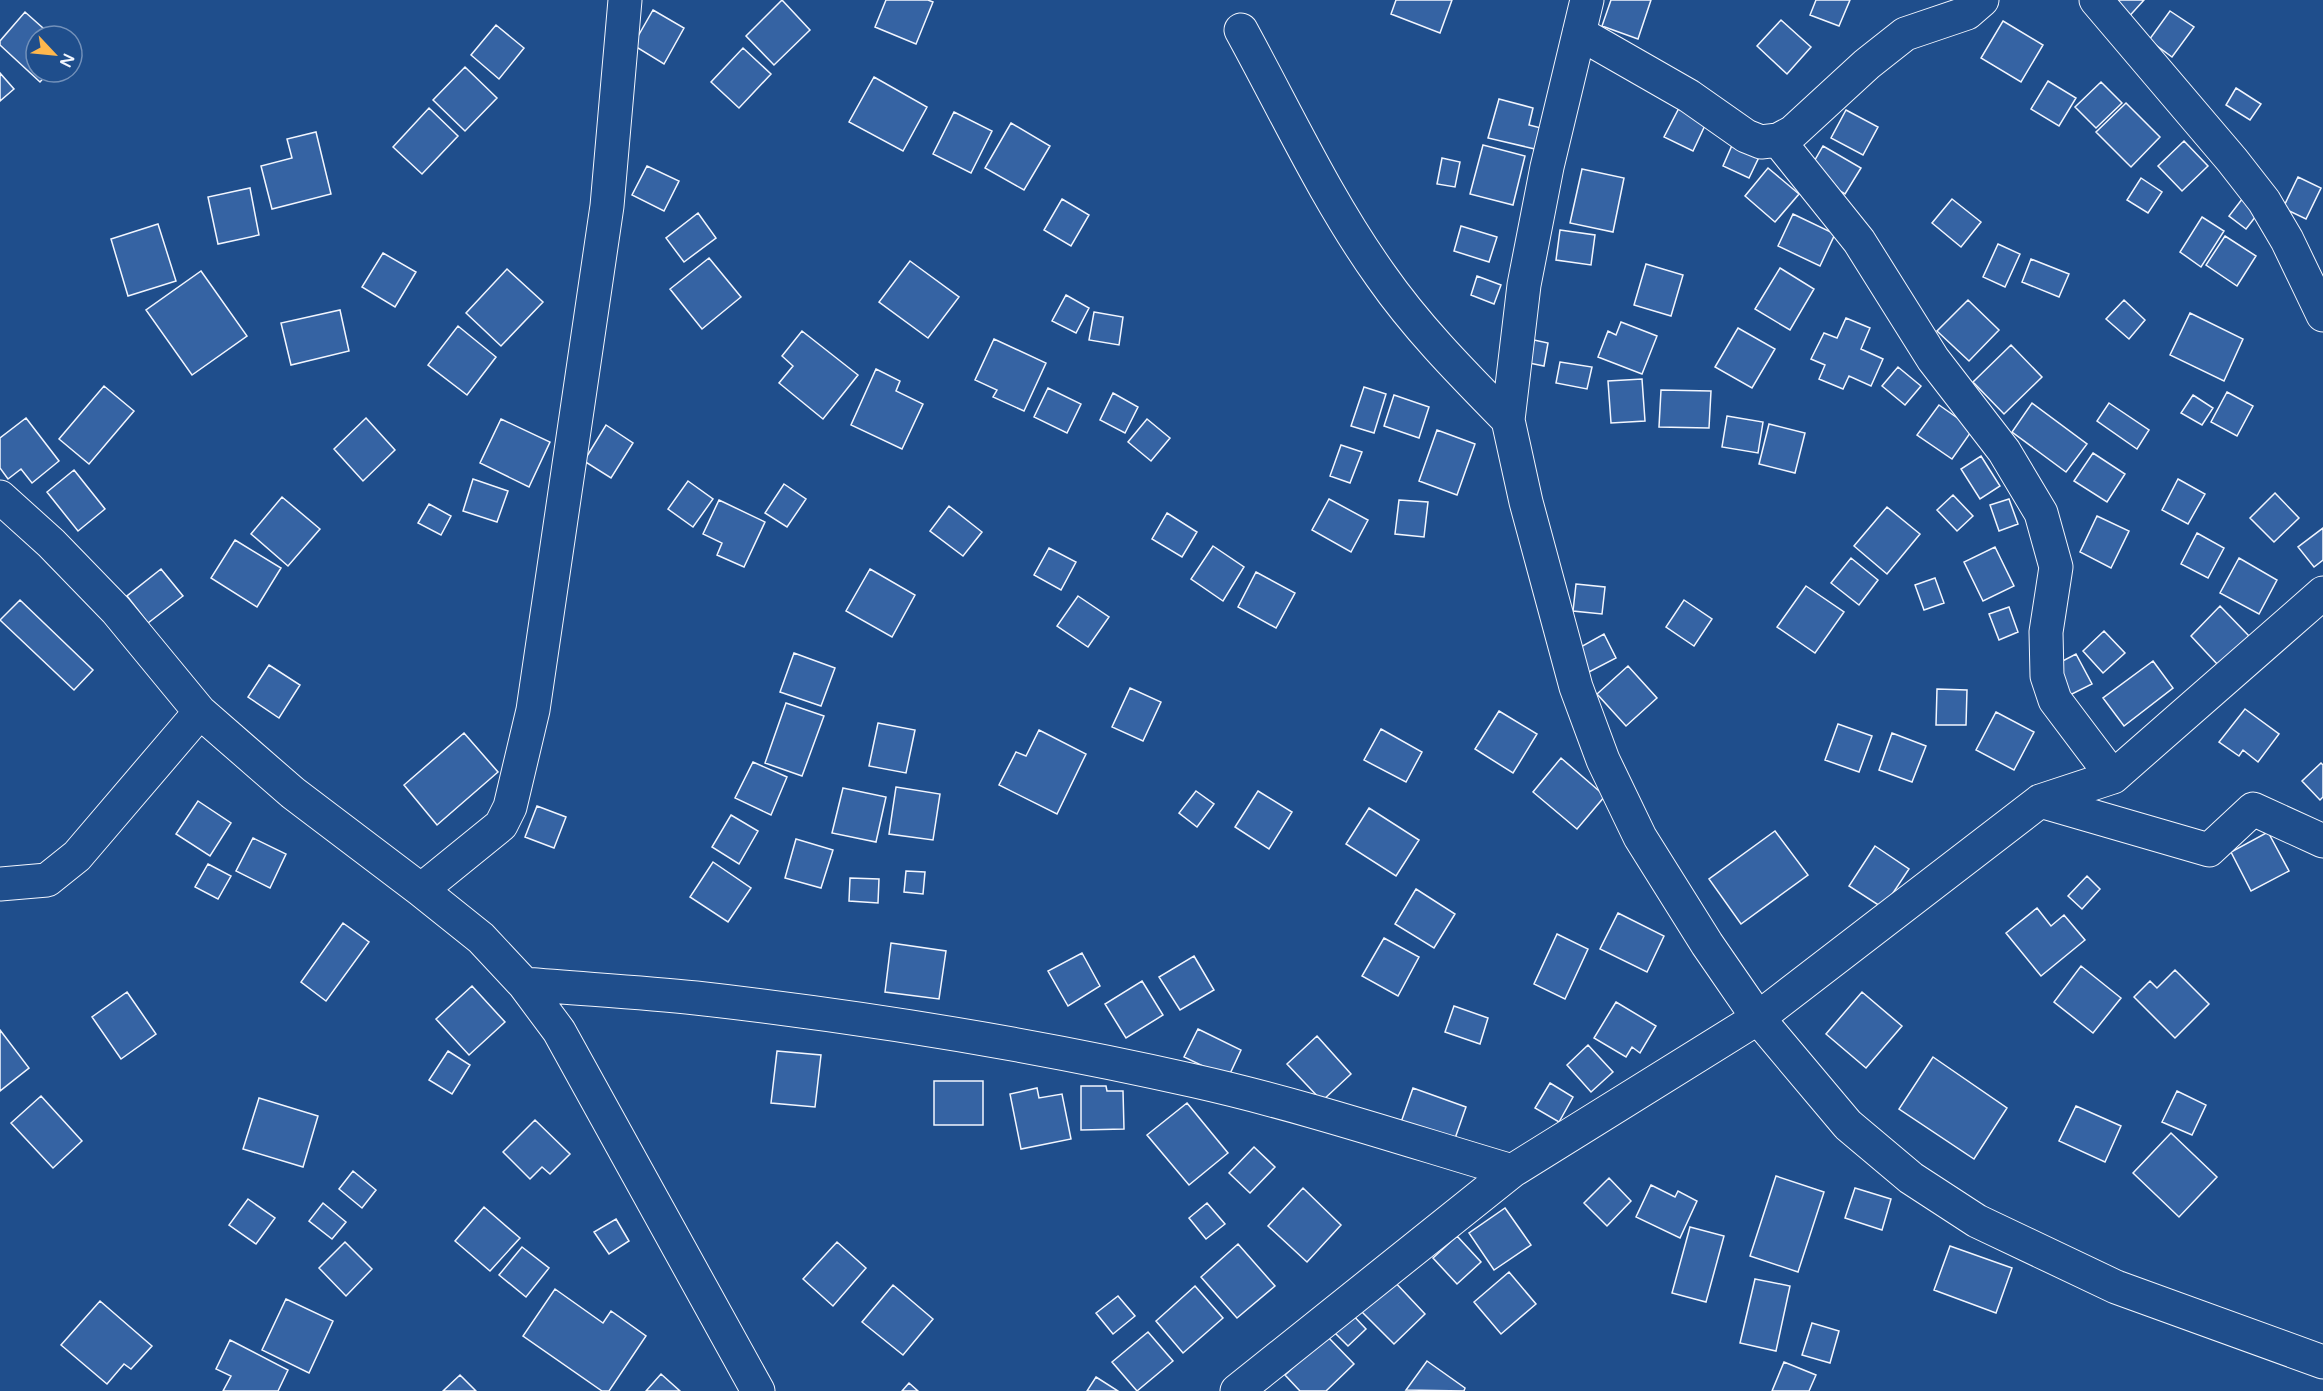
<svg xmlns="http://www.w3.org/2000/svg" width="2323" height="1391" font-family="'Varela Round',sans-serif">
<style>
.building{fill:#3563a3;stroke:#f2f6ff;stroke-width:1.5}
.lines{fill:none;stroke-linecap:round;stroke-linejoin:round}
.minor-casing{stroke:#f2f6ff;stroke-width:35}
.minor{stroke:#1f4e8c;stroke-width:33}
</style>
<rect width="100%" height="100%" fill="#1f4e8c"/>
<!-- building -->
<path class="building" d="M782 0 810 30 774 65 746 36Z
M886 0H928L933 2 916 44 875 27Z
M1396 0H1452L1440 33 1391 14Z
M1611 0H1651L1638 39 1602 26Z
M1816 0H1850L1839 26 1810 15Z
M2102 0H2144L2125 21Z
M653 10 684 28 664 64 633 45Z
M2170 11 2194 27 2172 57 2149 40Z
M25 12 52 36H36V72H49L40 82 0 45V41Z
M1781 20 1811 47 1787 74 1757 46Z
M2003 21 2043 45 2021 82 1981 58Z
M496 25 524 48 499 79 471 55Z
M743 48 771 74 739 108 711 82Z
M465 67 497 98 465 131 433 100Z
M0 73 14 89 0 101Z
M874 77 927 107 903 151 849 122Z
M2048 81 2076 98 2059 126 2031 109Z
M2101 82 2122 103 2096 128 2075 107Z
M2236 88 2261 104 2250 120 2226 105Z
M1499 99 1533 108 1529 125 1541 128 1535 149 1488 138Z
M2126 103 2160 137 2131 167 2096 132Z
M429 108 458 136 422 174 393 147Z
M1679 108 1707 121 1693 151 1664 137Z
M1846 110 1878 127 1863 155 1831 138Z
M954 112 992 131 971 173 933 154Z
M1011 123 1050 146 1024 190 985 168Z
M316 132 331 194 272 209 261 166 292 158 287 139Z
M2184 141 2208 166 2182 191 2158 166Z
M1733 143 1760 155 1749 178 1723 166Z
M1483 145 1525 156 1513 205 1470 194Z
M1823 146 1861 168 1845 194 1808 172Z
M1442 158 1460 162 1455 187 1437 184Z
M647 166 679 181 664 211 632 195Z
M1768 168 1799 194 1775 222 1745 196Z
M1582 169 1624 178 1613 232 1570 223Z
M2298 177 2321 188 2306 219 2283 208Z
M2141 178 2162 192 2148 213 2127 200Z
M250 188 259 235 218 244 208 197Z
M2246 194 2263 207 2246 229 2229 216Z
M1062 199 1089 215 1071 246 1044 230Z
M1952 199 1981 222 1961 247 1932 223Z
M698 213 716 238 684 262 666 238Z
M1793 214 1835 234 1820 266 1778 246Z
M2202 217 2224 231 2201 267 2180 252Z
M158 224 176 281 128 296 111 239Z
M1461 226 1497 237 1489 262 1454 251Z
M1560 230 1595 235 1591 265 1556 260Z
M2225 236 2256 256 2237 286 2206 265Z
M1998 244 2020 254 2005 287 1983 277Z
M383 253 416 272 395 307 362 287Z
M709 258 741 297 702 329 670 289Z
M2031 259 2069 274 2059 297 2022 282Z
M910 261 959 297 928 338 879 302Z
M1646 264 1683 275 1671 316 1634 305Z
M1780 268 1814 289 1790 330 1755 309Z
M507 269 543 302 501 346 466 313Z
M201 271 247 336 192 375 146 310Z
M1477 276 1501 285 1494 304 1471 295Z
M1066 295 1089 308 1076 333 1052 321Z
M1968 300 1999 330 1969 361 1937 331Z
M2124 300 2145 320 2129 339 2106 319Z
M340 310 349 351 291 365 281 323Z
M1094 312 1123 317 1119 345 1089 340Z
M2190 313 2243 339 2224 381 2170 355Z
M1846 318 1870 328 1861 349 1883 359 1871 386 1849 376 1843 389 1819 379 1825 365 1811 359 1824 333 1837 338Z
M1621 322 1657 336 1642 374 1598 357 1608 331 1616 335Z
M458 326 496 357 467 395 428 365Z
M1738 328 1775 349 1752 388 1715 367Z
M802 331 858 375 823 419 779 383 793 366 782 356Z
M994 339 1046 363 1024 411 993 397 997 390 975 380Z
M1534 340 1548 343 1544 366 1529 363Z
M2011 345 2042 377 2004 414 1973 382Z
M1560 362 1592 367 1587 389 1556 383Z
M1898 367 1921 386 1905 405 1882 386Z
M876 369 900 381 896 391 923 404 902 449 851 425Z
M1642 379 1645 421 1611 423 1608 381Z
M104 386 134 411 89 464 59 439Z
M1364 387 1386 394 1374 433 1351 426Z
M1048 388 1081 404 1067 433 1034 417Z
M1661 390 1711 391 1709 428 1659 427Z
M2227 392 2253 406 2237 436 2211 422Z
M1113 393 1138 407 1125 433 1100 420Z
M1394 395 1429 407 1419 438 1384 426Z
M2193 395 2213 408 2202 425 2181 413Z
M2032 403 2087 444 2066 472 2012 432Z
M2109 403 2149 430 2137 449 2097 421Z
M1939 405 1973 429 1952 459 1917 435Z
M1727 416 1763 422 1758 453 1722 447Z
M26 418 59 461 32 483 21 469 8 479 0 468V438Z
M366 418 395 450 363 481 334 449Z
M501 419 550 442 529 487 480 463Z
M1147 419 1170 438 1151 461 1128 442Z
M1769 424 1805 433 1795 473 1759 464Z
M606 425 633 443 611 478 584 461Z
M1437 430 1475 444 1457 495 1419 481Z
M1341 445 1362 452 1350 483 1330 476Z
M2093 453 2125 474 2107 502 2074 481Z
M1981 456 2000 486 1980 499 1961 469Z
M74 470 105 509 78 531 47 492Z
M473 479 508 491 497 522 463 511Z
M2178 479 2205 494 2188 524 2162 510Z
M688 481 713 499 693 527 668 509Z
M784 484 806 499 787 527 765 513Z
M2275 493 2299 518 2274 542 2250 518Z
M1953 495 1973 516 1957 531 1937 510Z
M282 497 320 529 288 566 251 534Z
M1329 499 1368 520 1351 552 1312 530Z
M2009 499 2018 524 1999 531 1990 505Z
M719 500 765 522 744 567 717 555 722 543 703 534Z
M1399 500 1428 502 1424 537 1395 534Z
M429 504 451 516 441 535 418 523Z
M949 506 982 532 963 556 930 531Z
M1887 507 1920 534 1887 574 1854 546Z
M1167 513 1197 532 1182 557 1152 539Z
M2097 516 2129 531 2111 568 2080 552Z
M2323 528V560L2314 567 2298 547Z
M2197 533 2224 548 2208 578 2181 564Z
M235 540 281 568 257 607 211 578Z
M1213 546 1244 567 1223 601 1191 579Z
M1995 547 2014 586 1983 601 1964 562Z
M1049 548 1076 562 1061 590 1034 575Z
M1851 558 1878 580 1859 605 1831 583Z
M2239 558 2277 580 2259 614 2220 593Z
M161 569 183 596 148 623 127 596Z
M870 569 915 595 892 637 846 611Z
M1256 572 1295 593 1276 628 1238 607Z
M1935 578 1944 603 1924 610 1915 585Z
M1576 584 1605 587 1602 614 1573 611Z
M1806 586 1844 612 1815 653 1777 627Z
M1078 596 1109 617 1088 647 1057 626Z
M20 600 93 670 74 690 0 620Z
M1684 600 1712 619 1694 646 1666 627Z
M2220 606 2249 636 2218 665 2191 636Z
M2009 607 2018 632 1999 640 1989 614Z
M2104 631 2125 653 2103 673 2083 651Z
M1604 634 1616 658 1589 672 1577 649Z
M794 653 835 668 821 706 780 692Z
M2076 654 2092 684 2064 698 2049 668Z
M2153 661 2173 688 2124 726 2103 698Z
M269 665 300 685 279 718 248 697Z
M1628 666 1657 698 1626 726 1597 694Z
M1130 688 1161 702 1143 741 1112 727Z
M1937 689 1967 690 1966 725H1936Z
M786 703 824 716 802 776 765 763Z
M2245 709 2279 734 2258 762 2243 750 2239 756 2219 742Z
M1499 711 1537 734 1513 773 1475 749Z
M1996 712 2034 732 2014 770 1976 750Z
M878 723 915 730 906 773 869 766Z
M1838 724 1872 736 1859 772 1825 760Z
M1381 729 1422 752 1406 782 1364 760Z
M1039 730 1086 754 1057 814 999 785 1016 752 1026 756Z
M464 733 498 772 437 825 404 785Z
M1892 733 1926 746 1912 782 1879 770Z
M1561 758 1605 796 1577 829 1533 792Z
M753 762 787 777 771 815 735 798Z
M2321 763 2323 765V797L2320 800 2302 781Z
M896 787 940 794 933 840 889 834Z
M843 788 886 797 876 842 832 833Z
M1196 791 1214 804 1197 827 1179 813Z
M1258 791 1292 812 1269 849 1235 827Z
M198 801 231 823 210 856 176 834Z
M537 806 566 817 554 848 525 837Z
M1369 808 1419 840 1396 876 1346 844Z
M731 815 758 831 739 864 712 847Z
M1775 831 1808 875 1741 924 1709 879Z
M2268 832 2289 871 2251 891 2231 852Z
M253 838 286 854 270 888 236 871Z
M796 839 833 850 821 888 785 878Z
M1875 846 1909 869 1883 908 1849 886Z
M713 862 751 888 728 922 690 897Z
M208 864 231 876 218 899 195 887Z
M906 871 925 872 923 894 904 892Z
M2087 876 2100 889 2082 909 2068 896Z
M850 878 879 879 878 903 849 901Z
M1416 889 1455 914 1434 948 1395 924Z
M2037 908 2051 926 2064 915 2085 940 2041 976 2006 933Z
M1618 913 1664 936 1647 972 1600 949Z
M343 923 369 942 326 1001 301 982Z
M1557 934 1588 949 1565 999 1534 984Z
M1384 938 1419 957 1398 996 1362 976Z
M891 943 946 951 939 999 885 992Z
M1082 953 1100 986 1068 1006 1048 971Z
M1194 956 1214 990 1180 1010 1159 977Z
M2081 966 2121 998 2093 1033 2054 1002Z
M2175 970 2209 1004 2175 1038 2134 997 2150 981 2157 988Z
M1142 981 1163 1015 1126 1038 1105 1004Z
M472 986 505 1022 469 1055 436 1019Z
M127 992 156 1034 121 1059 92 1017Z
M1862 992 1902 1026 1866 1068 1826 1034Z
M1616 1002 1656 1026 1640 1053 1632 1047 1626 1057 1594 1038Z
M1454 1006 1488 1018 1480 1044 1445 1032Z
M1198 1029 1241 1050 1228 1078 1184 1057Z
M0 1030 29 1068 0 1091Z
M1317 1036 1351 1074 1322 1101 1287 1064Z
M1588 1045 1613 1072 1591 1092 1567 1065Z
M448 1051 470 1065 452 1094 429 1080Z
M777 1051 821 1055 815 1107 771 1103Z
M1933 1057 2007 1108 1974 1159 1899 1109Z
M934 1081H983V1125H934Z
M1550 1083 1573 1097 1559 1122 1535 1108Z
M1081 1086H1106L1107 1091H1123L1124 1129 1081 1130Z
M1037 1088 1039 1098 1062 1094 1071 1139 1021 1149 1010 1094Z
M1413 1088 1466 1107 1452 1147 1399 1128Z
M2177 1091 2206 1105 2192 1135 2162 1122Z
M41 1096 82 1141 53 1168 11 1123Z
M259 1098 318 1116 303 1167 243 1149Z
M1187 1103 1228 1153 1189 1185 1147 1135Z
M2076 1106 2121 1126 2105 1162 2059 1141Z
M535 1120 570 1154 550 1174 542 1167 530 1179 503 1152Z
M2171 1133 2217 1177 2179 1217 2133 1173Z
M1254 1147 1275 1167 1250 1193 1229 1173Z
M353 1171 376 1190 362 1208 339 1189Z
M1776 1176 1824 1192 1798 1272 1750 1256Z
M1609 1178 1631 1201 1607 1226 1584 1203Z
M1651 1185 1675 1197 1678 1191 1697 1201 1680 1238 1636 1217Z
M1303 1188 1341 1225 1307 1262 1268 1226Z
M1855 1188 1891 1199 1882 1230 1845 1218Z
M248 1199 275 1218 256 1244 229 1225Z
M323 1203 346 1222 332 1239 309 1221Z
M1207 1203 1225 1224 1206 1239 1189 1218Z
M484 1207 520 1238 490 1271 455 1241Z
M1505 1208 1531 1245 1494 1270 1469 1233Z
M616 1219 629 1241 609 1254 594 1232Z
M1690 1227 1724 1236 1706 1302 1672 1293Z
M1457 1236 1481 1262 1457 1284 1433 1258Z
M345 1242 372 1269 346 1296 319 1268Z
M837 1242 866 1268 833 1306 803 1279Z
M1238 1244 1275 1286 1237 1318 1201 1277Z
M1950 1246 2012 1268 1996 1313 1934 1290Z
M522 1247 549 1268 526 1297 499 1275Z
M1509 1272 1536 1304 1501 1334 1474 1302Z
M1392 1279 1425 1314 1394 1344 1360 1310Z
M1755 1279 1790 1286 1776 1351 1740 1343Z
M893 1285 933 1319 903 1355 862 1322Z
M1195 1286 1223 1318 1183 1353 1156 1321Z
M555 1289 603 1323 611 1311 646 1336 609 1391H602L523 1336Z
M1118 1296 1135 1316 1113 1334 1096 1313Z
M286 1299 333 1321 309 1373 262 1350Z
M100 1301 152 1346 131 1369 124 1364 107 1384 61 1345Z
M1350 1312 1366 1329 1348 1346 1332 1330Z
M1812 1323 1839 1331 1830 1363 1802 1355Z
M1148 1332 1173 1361 1137 1391 1112 1362Z
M1327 1336 1354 1364 1326 1391H1300L1285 1375Z
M230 1340 288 1370 278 1391H223L231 1376 216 1369Z
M1427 1361 1465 1388 1464 1391 1406 1390Z
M1784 1362 1816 1375 1809 1391H1772Z
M661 1374 680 1391H646Z
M460 1375 476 1391H443Z
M1096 1377 1118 1391H1087Z
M909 1383 918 1391H902Z"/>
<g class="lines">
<!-- minor casing -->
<g class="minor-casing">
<path id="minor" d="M1587 0 1547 167 1524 285 1508 420 1526 502 1576 687 1603 760 1640 837 1707 944 1758 1018 1848 1125 1911 1178 1977 1221 2116 1287 2323 1362
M2096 0 2232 160 2264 201 2287 240 2323 315
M1241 30C1286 112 1326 199 1381 276 1418 329 1463 374 1508 420
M1579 33 1689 96 1746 136 1761 142 1778 140 1793 132 1867 64 1905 34 1967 13 1982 0
M1778 140 1859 241 1933 359 2004 451 2041 513 2056 567 2046 632 2047 676 2055 700 2113 777
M0 497 51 543 116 610 200 712 293 793 421 890 481 938 524 984 559 1031 758 1391
M2040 801 2209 850 2253 809 2323 841
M0 884 47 880 77 856 200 712
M421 890 501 825 510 807 533 710 607 206 625 0
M524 984C581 989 639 992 696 998 864 1017 1031 1044 1195 1081 1302 1105 1407 1140 1512 1171
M1237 1391 1512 1171 1758 1018 2040 801 2113 777 2323 593"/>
</g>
<!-- minor -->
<use href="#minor" class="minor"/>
</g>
<!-- north arrow -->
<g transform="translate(54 54) rotate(116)"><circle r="28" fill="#1f4e8c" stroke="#7391ba" stroke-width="1.5"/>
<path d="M0-4.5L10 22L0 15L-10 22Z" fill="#ffb74d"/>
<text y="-9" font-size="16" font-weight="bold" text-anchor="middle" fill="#f2f6ff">N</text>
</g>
</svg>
